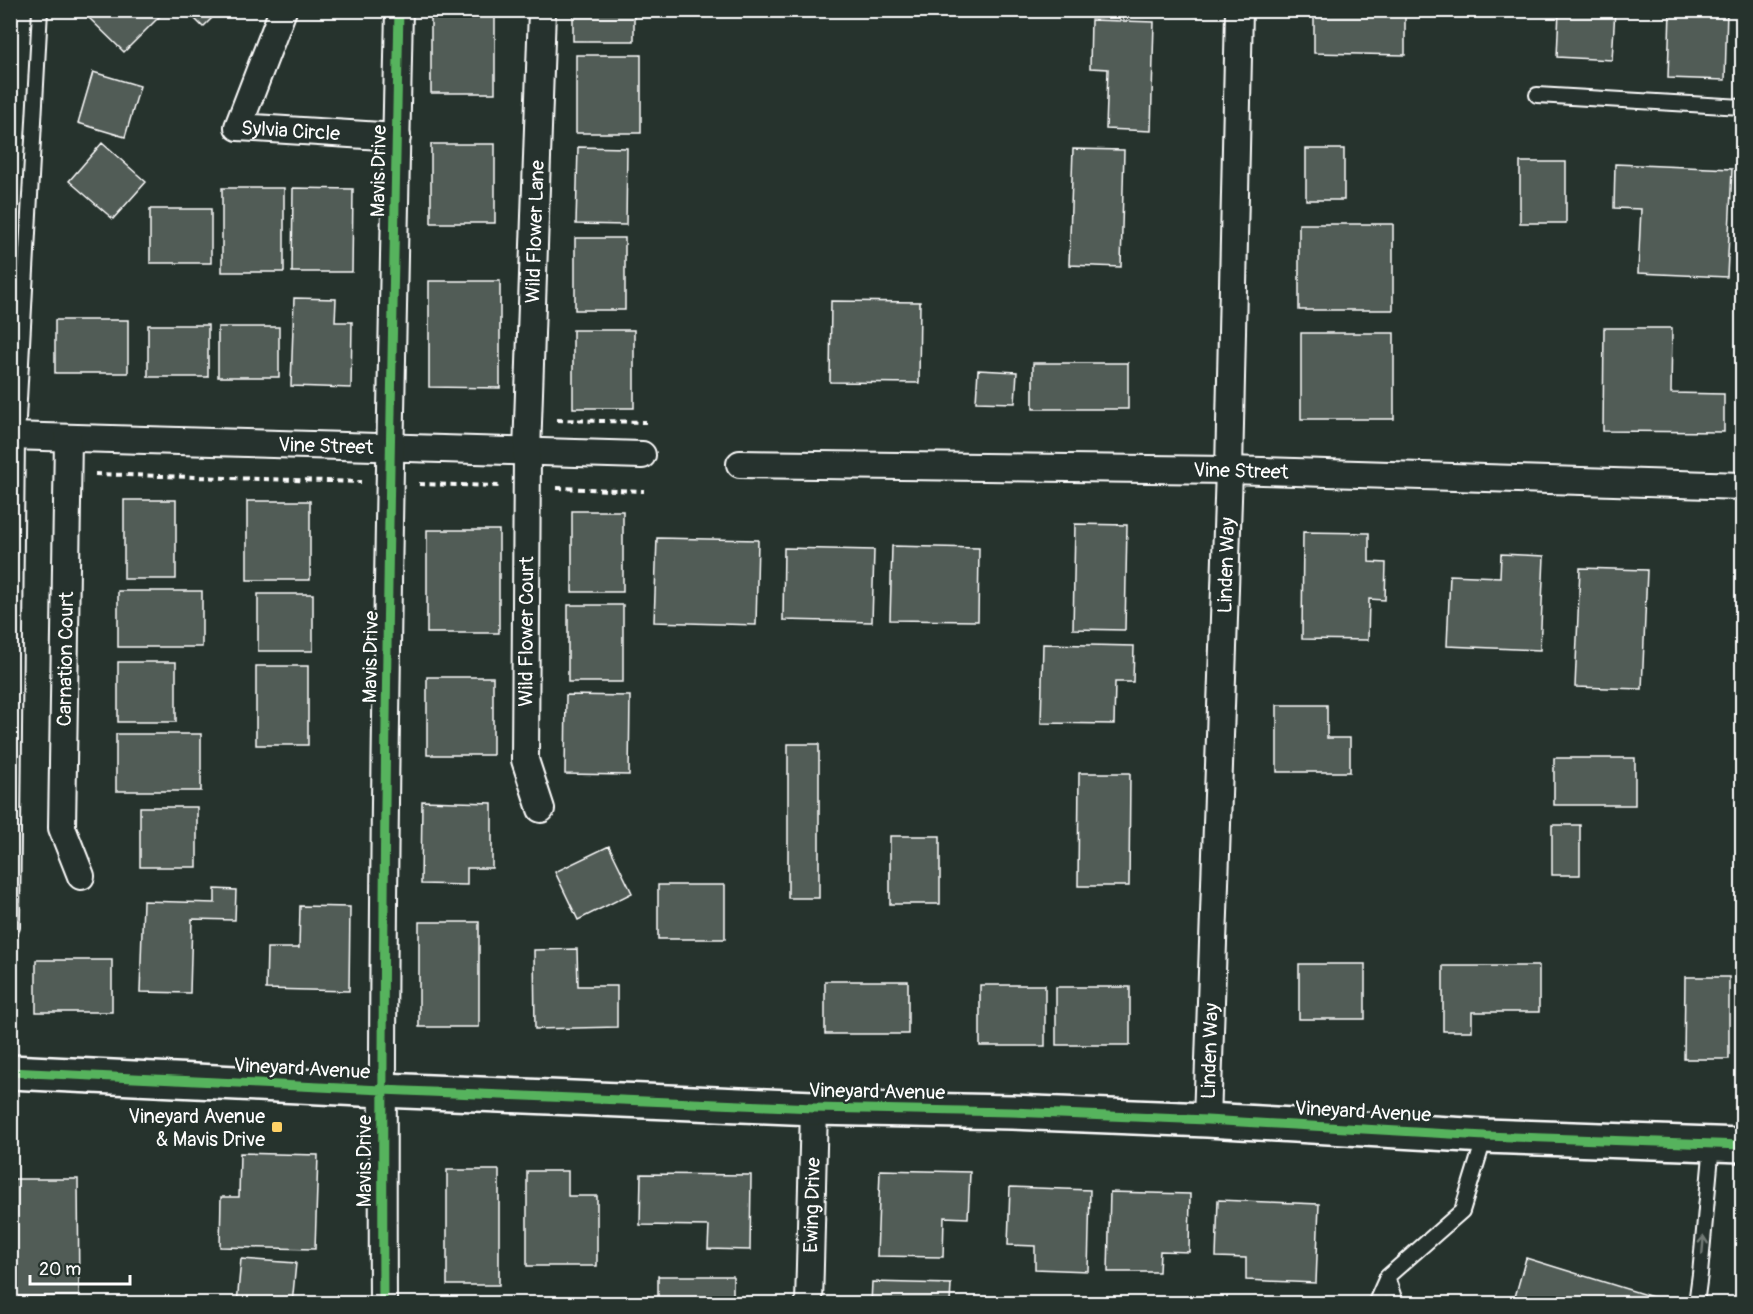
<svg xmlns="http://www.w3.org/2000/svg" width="1753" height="1314" font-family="Pangolin,sans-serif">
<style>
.building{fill:#515c57;stroke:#fff;stroke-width:1.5}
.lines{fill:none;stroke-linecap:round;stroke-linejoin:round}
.service-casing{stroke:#fff;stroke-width:18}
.minor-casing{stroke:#fff;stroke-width:30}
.tertiary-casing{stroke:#fff;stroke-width:38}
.path{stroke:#fff;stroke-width:4;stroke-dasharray:6 4.5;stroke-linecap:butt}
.service{stroke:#26332d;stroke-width:14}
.minor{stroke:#26332d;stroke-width:26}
.tertiary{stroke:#26332d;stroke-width:33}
.cycleway-casing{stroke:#26332d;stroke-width:13}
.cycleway{stroke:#56b35d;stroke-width:9}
.oneway{stroke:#727a76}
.poi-dot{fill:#ffd166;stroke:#26332d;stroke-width:2}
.labels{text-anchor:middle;stroke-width:5;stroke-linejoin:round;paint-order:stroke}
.street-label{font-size:20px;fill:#fff;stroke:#26332d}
.poi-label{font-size:20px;fill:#fff;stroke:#26332d;text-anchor:end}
</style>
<rect width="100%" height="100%" fill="#26332d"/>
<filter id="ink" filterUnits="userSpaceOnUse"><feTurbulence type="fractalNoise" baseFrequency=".0167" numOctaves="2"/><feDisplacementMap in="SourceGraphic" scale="12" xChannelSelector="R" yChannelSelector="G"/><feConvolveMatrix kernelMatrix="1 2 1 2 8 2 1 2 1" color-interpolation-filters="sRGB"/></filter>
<g filter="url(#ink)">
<!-- building -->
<path class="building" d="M87 10H162L164 12 124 52 84 13Z
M186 10H220L203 27Z
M573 10H634V41H573Z
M1336 10H1405V55L1314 53V13L1336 14Z
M1559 10H1615L1612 60 1557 57Z
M1670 10H1727L1725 80 1668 78Z
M431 12H495V93H431Z
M1091 20 1154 22 1151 131 1106 129 1108 69 1090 68Z
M576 55H641V133H576Z
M93 72 140 86 125 137 78 123Z
M102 143 146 182 113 219 69 181Z
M431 144H495V223H431Z
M578 147 627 148 626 225 576 224Z
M1073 149 1124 150 1121 267 1069 265Z
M1306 149H1344V200H1306Z
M1520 162H1566V223H1520Z
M1615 164 1732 169 1727 277 1638 273 1641 209 1614 208Z
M222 188H284V272H222Z
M293 188 353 189 352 272H292Z
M150 209H211V263H150Z
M1299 224H1393V310H1299Z
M575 238H625V310H575Z
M429 281H500V388L429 387Z
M294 298 336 299 335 322H352L351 388 291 386Z
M831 301 920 302 919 383 830 382Z
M55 320H128V373H55Z
M148 325H208V377H148Z
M218 327H279V377H218Z
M1604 328H1672L1671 393 1724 394V432L1603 431Z
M573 330H634V408H573Z
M1301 333H1394V419H1301Z
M1033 363H1128V409H1033Z
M978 370 1017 372 1015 403 976 402Z
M124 500H176V579H124Z
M247 501H310V580H247Z
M572 511H623V592H572Z
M1075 524 1127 525 1125 630 1073 629Z
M427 530H499V633H427Z
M1303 532 1369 533V562L1386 563 1385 600 1369 599 1368 640 1302 639Z
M657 538 758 540 756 625 654 622Z
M892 546 979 548 978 621 890 620Z
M784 548 874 550 872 622 783 620Z
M1501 554 1544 556 1540 650 1447 646 1450 575 1500 577Z
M1580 568 1647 570 1642 689 1575 687Z
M118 591H202V647H118Z
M258 594H313V651H258Z
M568 605H623V682H568Z
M1043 644 1134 646 1133 682H1115L1114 724 1041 723Z
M118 662H176V722H118Z
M256 666H308V745H256Z
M427 677H493V755H427Z
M566 695 630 696 629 775 565 774Z
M1277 705H1327V738H1350V772H1277Z
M116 734H201V791H116Z
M788 744H819V898H788Z
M1554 758H1635V805H1554Z
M1079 773H1130L1129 886H1078Z
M422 801 492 803V868H467V885L421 884Z
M140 807H197V867H140Z
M1552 825H1580V875H1552Z
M890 836H940V904H890Z
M609 846 632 893 578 920 555 872Z
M658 885H725V939H658Z
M215 889 236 890 235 920 192 919 190 993 140 992 143 901 215 903Z
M300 906 350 907 349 991 266 989 267 948H299Z
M419 922H479V1027H419Z
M577 949 578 986H617V1027L535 1029 534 950Z
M36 960H112V1012H36Z
M1299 964H1365V1019H1299Z
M1443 966H1539V1012H1472V1031H1443Z
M1685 977H1729V1059H1684Z
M825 981H908V1034H825Z
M980 985H1045V1046H980Z
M1056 987H1130V1045H1056Z
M240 1153 318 1155 315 1249 220 1247 221 1197H239Z
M447 1170H499V1285H447Z
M880 1170 970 1172 968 1218 944 1217 943 1257 877 1256Z
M527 1171H568V1196H597V1266H527Z
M641 1174 751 1175 750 1250 708 1249 709 1226 640 1225Z
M10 1179H78L79 1296H10Z
M1010 1187 1090 1190 1088 1271 1035 1269V1246L1008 1245Z
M1110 1192 1190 1194 1189 1252 1160 1251 1159 1272H1108Z
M1218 1200 1319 1204 1316 1283 1246 1280V1258L1216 1257Z
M1526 1258 1656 1298 1655 1304H1513Z
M241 1259 296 1263 292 1304H237Z
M658 1276H733V1304H658Z
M872 1282 951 1284 950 1304H871Z
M452 1301H506V1304H452Z"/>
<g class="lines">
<!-- service casing -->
<g class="service-casing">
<path id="service" d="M1537 95 1742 107
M10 932 12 927 17 437 40 10
M1387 1277 1396 1304
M1375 1304 1387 1277 1462 1211 1485 1136
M1696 1304 1700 1274 1712 1144"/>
</g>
<!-- minor casing -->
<g class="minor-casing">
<g id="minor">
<path id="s1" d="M283 10 238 127 397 137"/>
<path id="s2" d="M10 436 642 455"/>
<path d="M68 438 62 828 81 876"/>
<path id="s3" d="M740 464 1229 470 1742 486"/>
<path id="s4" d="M541 809 525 760 527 452 542 10"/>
<path id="s5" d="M1207 1120 1229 470 1239 10"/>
<path d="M383 1304C381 873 390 441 399 10"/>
<path id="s6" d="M809 1304 814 1108"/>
</g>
</g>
<!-- tertiary casing -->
<g class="tertiary-casing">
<path id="tertiary" d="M10 1072 382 1090 814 1108 1011 1112 1207 1120 1485 1136 1742 1145"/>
</g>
<!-- path -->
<path class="path" d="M557 420 646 422
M95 474 361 482
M419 484 499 486
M557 488 644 491"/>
<!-- service -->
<use href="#service" class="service"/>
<!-- minor -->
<use href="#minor" class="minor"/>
<!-- tertiary -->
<use href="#tertiary" class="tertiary"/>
<!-- cycleway casing -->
<g class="cycleway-casing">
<path id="cycleway" d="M10 1072 382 1090 814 1108 1011 1112 1207 1120 1485 1136 1742 1145
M383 1304C381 873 390 441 399 10"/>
</g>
<!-- cycleway -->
<use href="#cycleway" class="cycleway"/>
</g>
<!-- one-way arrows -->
<defs><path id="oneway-shaft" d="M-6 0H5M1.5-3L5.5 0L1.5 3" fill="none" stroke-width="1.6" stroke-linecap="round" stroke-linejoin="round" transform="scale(1.5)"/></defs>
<use class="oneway" href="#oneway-shaft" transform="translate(1703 1245) rotate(-85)"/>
</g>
<!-- markers -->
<rect class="poi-dot" x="271" y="1121" width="12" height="12" rx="3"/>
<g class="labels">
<!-- street labels -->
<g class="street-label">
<text dy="7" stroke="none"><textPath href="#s1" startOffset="178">Sylvia Circle</textPath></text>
<text transform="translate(378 171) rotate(-89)" y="7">Mavis Drive</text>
<text dy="7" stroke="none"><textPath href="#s4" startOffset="580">Wild Flower Lane</textPath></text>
<text dy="7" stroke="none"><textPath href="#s2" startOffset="316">Vine Street</textPath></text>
<text dy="7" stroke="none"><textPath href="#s3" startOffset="501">Vine Street</textPath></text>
<text dy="7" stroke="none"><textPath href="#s5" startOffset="555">Linden Way</textPath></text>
<text dy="7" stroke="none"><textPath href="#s4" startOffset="180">Wild Flower Court</textPath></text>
<text transform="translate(370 657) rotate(-89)" y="7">Mavis Drive</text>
<text transform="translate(65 659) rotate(-89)" y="7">Carnation Court</text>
<text dy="7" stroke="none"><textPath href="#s5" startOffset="69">Linden Way</textPath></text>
<text transform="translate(302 1068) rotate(3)" y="7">Vineyard Avenue</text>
<text transform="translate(877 1091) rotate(1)" y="7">Vineyard Avenue</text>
<text transform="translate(1363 1111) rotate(3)" y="7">Vineyard Avenue</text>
<text transform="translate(364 1161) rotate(-90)" y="7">Mavis Drive</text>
<text dy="7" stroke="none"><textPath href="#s6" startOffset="99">Ewing Drive</textPath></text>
</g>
<!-- poi labels -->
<g class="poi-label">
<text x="265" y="1123">Vineyard Avenue<tspan x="265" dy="23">&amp; Mavis Drive</tspan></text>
</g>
</g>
<!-- margin -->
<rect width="1753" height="1314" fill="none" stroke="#26332d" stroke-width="36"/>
<rect x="18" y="18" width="1717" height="1278" fill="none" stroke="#fff" stroke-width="2" filter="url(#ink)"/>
<!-- scale -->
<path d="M30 1275v9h100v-9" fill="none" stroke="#ffffff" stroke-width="3"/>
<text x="39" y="1275" font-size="18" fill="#ffffff" stroke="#26332d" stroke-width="4.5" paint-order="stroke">20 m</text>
</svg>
